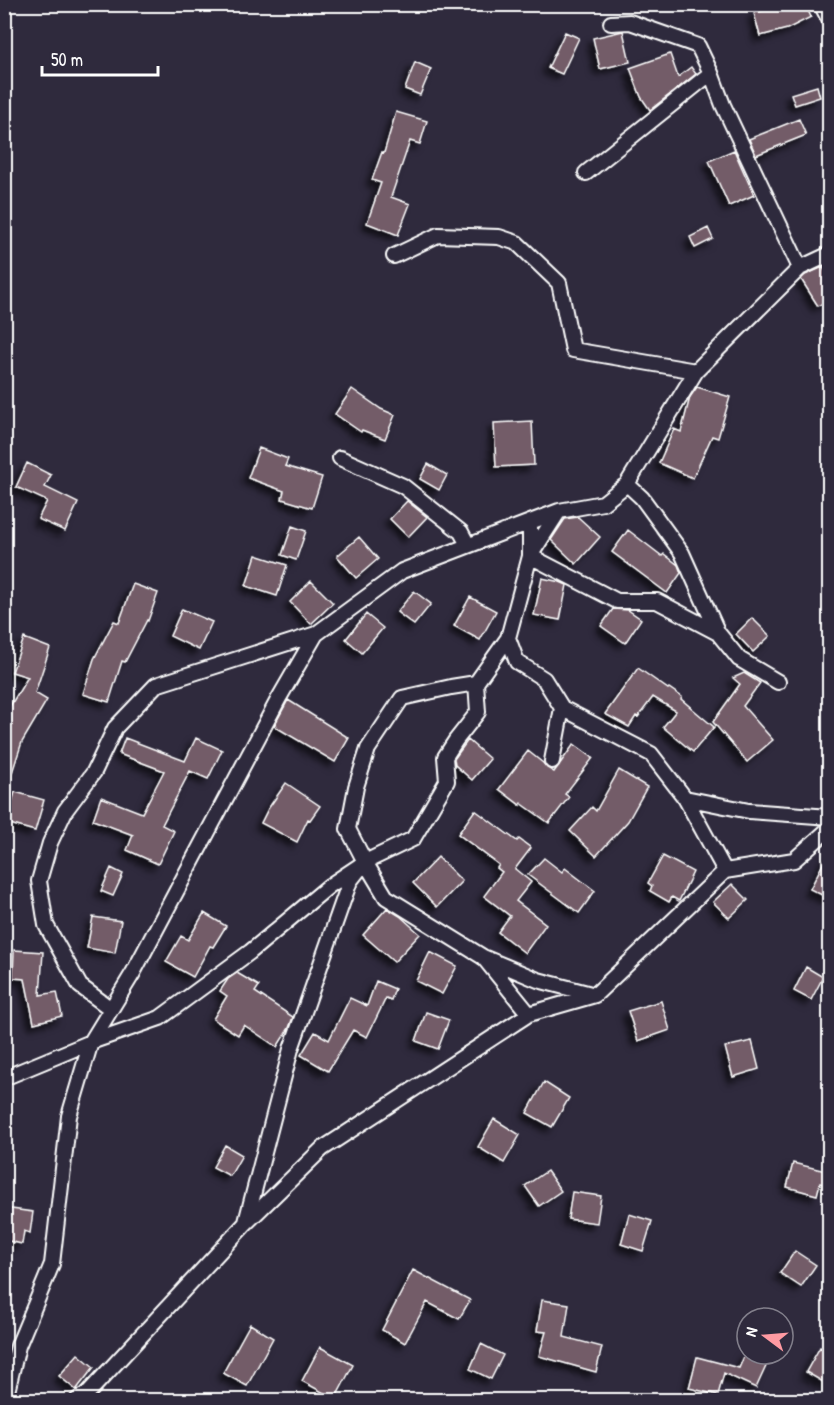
<svg xmlns="http://www.w3.org/2000/svg" width="834" height="1405" font-family="'Patrick Hand',sans-serif">
<style>
.building{fill:#735b67;stroke:#fff;stroke-width:1.5;filter:url(#shadow)}
.lines{fill:none;stroke-linecap:round;stroke-linejoin:round}
.minor-casing{stroke:#fff;stroke-width:18}
.minor{stroke:#2f2a3d;stroke-width:14}
</style>
<defs>
<filter id="shadow"><feDropShadow dx="-5.5" dy="5.5" stdDeviation="3" flood-color="#0009"/></filter>
</defs>
<rect width="100%" height="100%" fill="#2f2a3d"/>
<filter id="ink" filterUnits="userSpaceOnUse"><feTurbulence type="fractalNoise" baseFrequency=".0167" numOctaves="2"/><feDisplacementMap in="SourceGraphic" scale="12" xChannelSelector="R" yChannelSelector="G"/><feConvolveMatrix kernelMatrix="1 2 1 2 8 2 1 2 1" color-interpolation-filters="sRGB"/></filter>
<g filter="url(#ink)">
<!-- building -->
<path class="building" d="M789 4H805L811 17 787 29 760 36 754 13Z
M623 31 630 62 600 69 593 38Z
M565 32 579 38 562 74 548 68Z
M670 54 678 77 691 67 696 74 650 110 641 97 630 68Z
M415 62 431 69 420 95 405 89Z
M817 86 820 97 795 105 791 94Z
M396 112 427 121 420 144 410 141 391 197 410 204 398 235 367 223 381 183 372 180 382 152 384 153Z
M799 119 806 135 756 155 749 139Z
M734 150 754 195 729 206 709 161Z
M708 228 713 239 695 248 690 237Z
M823 267 825 271 830 269V299L818 306 801 279 805 275Z
M697 387 730 397 718 438 712 436 693 478 659 463 674 429 681 432 690 397Z
M352 389 381 409 395 415 385 439 362 430 361 432 335 414Z
M532 421 534 465 496 467 494 423Z
M259 448 288 459 285 466 322 477 312 508 282 499 284 491 248 478Z
M27 463 51 475 45 487 78 503 65 531 38 519 47 501 16 487Z
M428 464 447 475 439 490 420 479Z
M407 501 427 517 408 537 390 519Z
M578 517 600 537 576 564 551 540 565 519Z
M292 526 306 531 296 560 282 555Z
M628 530 662 556 664 554 678 565 681 573 667 593 612 552Z
M359 537 378 559 356 578 337 556Z
M256 555 287 565 277 596 246 586Z
M542 578 560 582 567 585 560 620 534 615Z
M311 581 333 603 311 624 290 602Z
M133 584 158 593 148 621 147 620 125 662 122 661 109 702 83 694 94 659 114 621 119 623Z
M414 591 431 604 414 625 397 612Z
M470 597 496 611 480 640 454 626Z
M182 609 212 622 199 650 170 636Z
M613 609 628 610 641 619 625 643 601 626Z
M366 614 383 628 362 653 346 639Z
M752 618 770 636 753 652 736 634Z
M24 638 50 648 35 693 47 700 22 742 7 788H4V716L28 677 12 672Z
M638 668 668 689 669 688 682 697 681 699 714 727 693 752 663 727 676 711 653 697 638 717 636 716 629 727 605 714Z
M744 673 760 683 743 706 773 740 747 762 713 722 740 684 733 678Z
M288 700 349 738 335 762 274 726Z
M125 738 185 761 196 738 222 750 208 779 190 771 162 825 174 831 158 864 127 850 133 835 93 820 101 797 142 813 164 771 119 754Z
M468 740 490 759 472 780 455 765 454 759Z
M574 744 593 758 565 794 569 797 549 823 521 803 520 805 499 789 528 751 543 763 547 768 554 772Z
M619 770 647 787 628 821 596 856 570 831 592 807 596 811Z
M286 783 320 806 310 820 308 819 297 842 261 823 268 809Z
M15 792 44 800 35 831 6 823Z
M475 810 517 841 519 839 531 848 515 869 531 882 516 901 546 924 525 953 498 932 510 916 484 896 502 872 497 868 499 865 458 834Z
M830 850V899L810 889Z
M663 856 693 872 679 901 672 897 669 902 650 891 652 886 648 883Z
M438 857 462 881 437 907 413 883Z
M544 858 562 872 565 868 595 891 579 913 528 875Z
M111 868 123 874 113 896 101 891Z
M732 884 748 900 729 918 713 902Z
M387 908 400 916 420 934 394 962 363 935Z
M204 913 226 926 213 947 210 946 193 977 166 962 181 936 188 940Z
M93 917 121 921 115 953 87 948Z
M14 950 43 952 40 995 57 992 62 1016 34 1023 25 979 13 978Z
M430 952 457 966 442 994 416 981Z
M806 967 823 977 811 1000 794 991Z
M237 973 259 986 255 992 293 1017 289 1028 277 1047 244 1025 238 1035 213 1019 227 996 220 991 228 979Z
M376 981 395 989 391 1000 386 998 367 1037 353 1030 328 1071 301 1055 315 1032 329 1040 350 998 367 1006Z
M661 1001 670 1030 638 1041 628 1011Z
M426 1012 449 1020 438 1049 416 1041Z
M752 1041 759 1069 733 1077 725 1047Z
M544 1082 569 1098 552 1127 527 1113Z
M494 1119 520 1135 504 1163 478 1147Z
M225 1145 242 1155 230 1176 213 1167Z
M793 1163 830 1172V1186L820 1183 817 1195 787 1187Z
M547 1171 561 1191 539 1206 525 1186Z
M572 1192 601 1196 597 1223 568 1219Z
M4 1208 33 1212 30 1233 24 1231 22 1244 4 1240Z
M629 1214 652 1221 643 1251 621 1244Z
M795 1251 816 1265 801 1287 780 1273Z
M413 1270 470 1300 459 1319 427 1302 405 1343 382 1330Z
M542 1300 569 1304 564 1337 602 1347 596 1372 539 1356 546 1332 537 1331Z
M250 1324 273 1338 247 1386 223 1373Z
M481 1344 503 1355 491 1379 470 1369Z
M320 1347 353 1365 335 1399 302 1381Z
M820 1347 830 1353V1386L806 1372Z
M746 1352 747 1354 768 1362 756 1388 724 1373 718 1395 689 1388 697 1357 739 1368Z
M78 1354 94 1367 76 1390 59 1376Z"/>
<g class="lines">
<!-- minor casing -->
<g class="minor-casing">
<path id="minor" d="M821 4 830 21
M611 23 630 22 698 46 711 73 723 105 800 268
M586 173 711 73
M394 256 438 235 499 237 517 243 559 283 573 350 696 371
M340 458 403 486 461 532 468 545
M627 484 642 498 682 553 718 633
M530 522V556L617 601H657L718 633 739 659 778 682
M508 638 517 662 544 679 562 708 651 754 685 798 749 811 830 817
M552 761 562 708
M685 798 725 871
M365 862 386 897 483 957 538 980 595 995
M484 958 529 1014
M111 1009 80 986 46 925 39 881 50 843 65 811 94 772 115 728 156 685 316 634
M4 1078 91 1042 160 1018 250 952 329 886 365 862 413 839 447 781 445 757 456 740 478 712 476 683
M246 1222 291 1049 350 881 365 862 348 829 356 787 368 749 402 698 451 687 476 683 508 638 530 556 559 511
M5 1400 18 1346 52 1264 69 1116 91 1042 133 973 279 698 316 634 402 571 559 511 603 503 627 484 696 371 800 268 830 254
M77 1400 88 1393 245 1224 322 1149 529 1014 595 995 725 871 794 860 830 828"/>
</g>
<!-- minor -->
<use href="#minor" class="minor"/>
</g>
</g>
<!-- margin -->
<rect width="834" height="1405" fill="none" stroke="#2f2a3d" stroke-width="24"/>
<rect x="12" y="12" width="810" height="1381" fill="none" stroke="#fff" stroke-width="2" filter="url(#ink)"/>
<!-- north arrow -->
<g transform="translate(765 1336) rotate(286)"><circle r="28" fill="#2f2a3d" stroke="#827f8b" stroke-width="1.5"/>
<path d="M0-4.5L10 22L0 15L-10 22Z" fill="#ff9aa2"/>
<text y="-9" font-size="16" font-weight="bold" text-anchor="middle" fill="#ffffff">N</text>
</g>
<!-- scale -->
<path d="M42 66v9h116v-9" fill="none" stroke="#ffffff" stroke-width="3"/>
<text x="51" y="66" font-size="18" fill="#ffffff" stroke="#2f2a3d" stroke-width="4.5" paint-order="stroke">50 m</text>
</svg>
